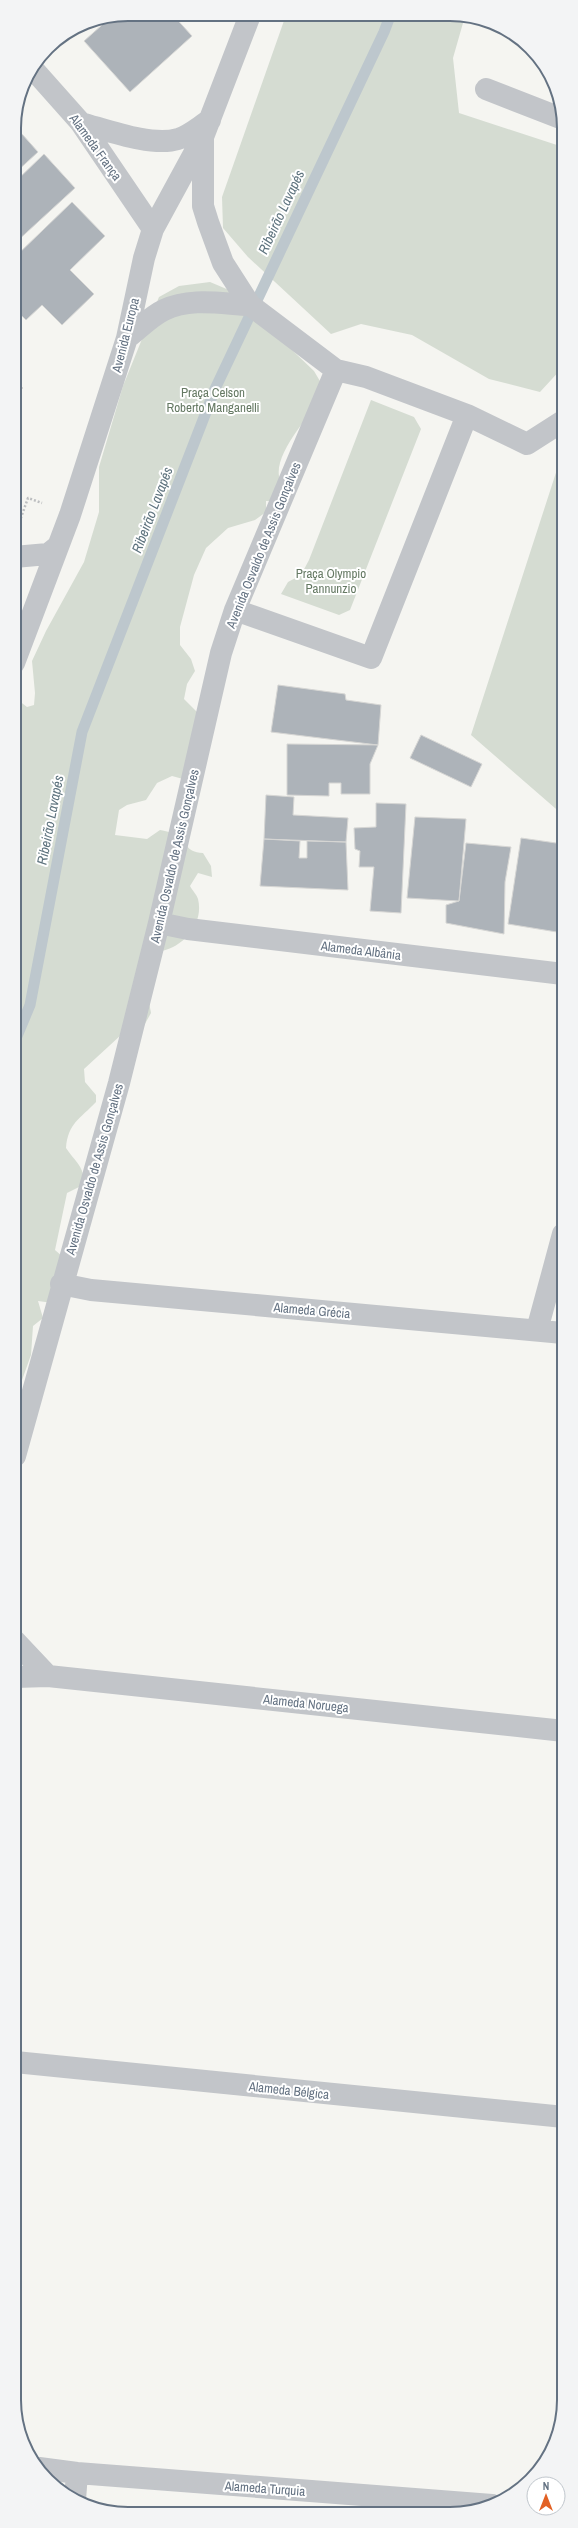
<svg xmlns="http://www.w3.org/2000/svg" width="578" height="2528" font-family="'Archivo Narrow',sans-serif">
<style>
.green{fill:#d5dcd2}
.lines{fill:none;stroke-linecap:round;stroke-linejoin:round}
.stream{stroke:#bdc7cd;stroke-width:11}
.building{fill:#adb3b9;stroke:#d6d6d4}
.path{stroke:#bcbec0;stroke-width:2.5;stroke-dasharray:2 2;stroke-linecap:butt}
.minor{stroke:#c2c5c9;stroke-width:22}
.labels{text-anchor:middle;stroke-width:4;stroke-linejoin:round;paint-order:stroke}
.street-label{font-size:13px;fill:#647282;stroke:#fff}
.park-label{font-size:13px;fill:#657963;stroke:#fff}
.water-label{font-size:14px;font-style:italic;fill:#5f747f;stroke:#fff}
.rim{fill:none;stroke:#647282;stroke-width:2}
</style>
<rect width="100%" height="100%" fill="#f5f5f1"/>
<!-- green -->
<path class="green" d="M286 15 465 16 453 58 459 113 563 147V367L540 392 489 379 412 335 361 324 331 334 248 257 223 228 222 197Z
M475 17 507 29 519 40 473 21Z
M210 282 229 290 314 371 327 393C312 411 275 452 279 476 279 480 283 483 285 487L278 501H266V512L255 520 228 528 206 548 194 575 180 627V645L191 659 195 671 187 684 184 699 198 713 183 779 172 776 157 783 146 800 127 805 119 810 115 835 147 839 160 830C165 831 171 832 175 835 189 842 184 852 203 853L211 866 212 877 198 873 190 886C192 890 197 895 198 899 204 924 184 946 162 951L148 997 151 1013 141 1031 121 1035 84 1069 85 1082 96 1095V1102C80 1119 68 1123 66 1148 75 1162 86 1167 83 1185L67 1193 55 1250 63 1257 60 1304 38 1301 43 1318 33 1326 31 1355 22 1380 15 1382 14 701 18 700 27 707 34 705 35 693 32 661 46 631 84 562 99 512V467L123 386 159 297 179 286Z
M371 400 414 417 421 429 350 610 339 615 281 594 288 582 301 575 309 560Z
M563 451V815L471 735Z"/>
<g class="lines">
<!-- stream -->
<path class="stream" d="M15 1041 30 1005 82 732 215 389 384 32 390 16"/>
</g>
<!-- building -->
<path class="building" d="M128 14H172L192 36 130 92 84 41 111 17Z
M92 21 82 31 78 27 85 23Z
M14 125 38 152 14 174Z
M44 154 75 188 14 244V183Z
M72 202 105 236 70 270 94 294 62 325 42 305 26 320 14 308V258Z
M14 379 23 388 14 397Z
M278 685 345 694 346 700 381 705 378 745 271 732Z
M421 735 482 764 471 787 410 758Z
M287 744 378 745 370 764V794H341V783H329V796L287 795Z
M266 795 294 797 293 815 348 818 346 842 264 839Z
M376 803 406 804 401 913 370 911 374 867H359L360 851 355 849 354 828 376 827Z
M415 817 466 819 459 901 407 898Z
M521 838 563 844V933L508 924Z
M264 839 300 841 299 858H307V841L346 842 348 890 260 886Z
M466 843 511 847 505 882 504 934 446 923V905L459 901Z"/>
<g class="lines">
<!-- path -->
<path class="path" d="M18 526 28 498 42 503"/>
<!-- minor -->
<path class="minor" d="M33 69 81 123 153 229
M486 89 563 119
M81 123C107 130 152 147 178 139 189 136 200 126 210 120
M203 140V206L208 222 223 263 250 305 336 370 366 377 467 415 527 444 563 421
M127 338C139 329 151 316 164 310 191 297 222 304 250 305
M14 557 48 554 58 546
M235 610 371 658 467 415
M14 663 70 515 127 338 144 258 153 229 203 137 250 15
M159 923 188 929 563 974
M61 1284 91 1290 563 1333
M537 1330 563 1234
M15 1456 119 1083 159 923 221 653 235 610 336 370
M15 1641 48 1676
M15 1677 48 1676 564 1731
M15 2062 564 2117
M39 2468 77 2473 492 2505
M75 2500 77 2473"/>
</g>
<g class="labels">
<!-- street labels -->
<g class="street-label">
<text transform="translate(96 147) rotate(54)" y="5">Alameda França</text>
<text transform="translate(125 335) rotate(-76)" y="5">Avenida Europa</text>
<text transform="translate(263 545) rotate(-68)" y="5">Avenida Osvaldo de Assis Gonçalves</text>
<text transform="translate(174 856) rotate(-77)" y="5">Avenida Osvaldo de Assis Gonçalves</text>
<text transform="translate(361 950) rotate(7)" y="5">Alameda Albânia</text>
<text transform="translate(94 1169) rotate(-74)" y="5">Avenida Osvaldo de Assis Gonçalves</text>
<text transform="translate(312 1310) rotate(5)" y="5">Alameda Grécia</text>
<text transform="translate(306 1703) rotate(6)" y="5">Alameda Noruega</text>
<text transform="translate(289 2090) rotate(6)" y="5">Alameda Bélgica</text>
<text transform="translate(265 2488) rotate(4)" y="5">Alameda Turquia</text>
</g>
<!-- park labels -->
<g class="park-label">
<text x="213" y="397">Praça Celson<tspan x="213" dy="15">Roberto Manganelli</tspan></text>
<text x="331" y="578">Praça Olympio<tspan x="331" dy="15">Pannunzio</tspan></text>
</g>
<!-- water labels -->
<g class="water-label">
<text transform="translate(281 212) rotate(-65)" y="5">Ribeirão Lavapés</text>
<text transform="translate(152 510) rotate(-69)" y="5">Ribeirão Lavapés</text>
<text transform="translate(50 820) rotate(-79)" y="5">Ribeirão Lavapés</text>
</g>
</g>
<!-- crop -->
<path d="M0 0H578V2528H0ZM128 21H450A107 107 0 0 1 557 128V2400A107 107 0 0 1 450 2507H128A107 107 0 0 1 21 2400V128A107 107 0 0 1 128 21Z" fill="#f3f4f5" fill-rule="evenodd"/>
<path class="rim" d="M128 21H450A107 107 0 0 1 557 128V2400A107 107 0 0 1 450 2507H128A107 107 0 0 1 21 2400V128A107 107 0 0 1 128 21Z"/>
<!-- north arrow -->
<g transform="translate(546 2496)"><circle r="19" fill="#ffffff" stroke="#c1c7cd"/>
<path d="M0-3L7 15L0 10L-7 15Z" fill="#e26124"/>
<text y="-6" font-size="11" font-weight="bold" text-anchor="middle" fill="#647282">N</text>
</g>
</svg>
